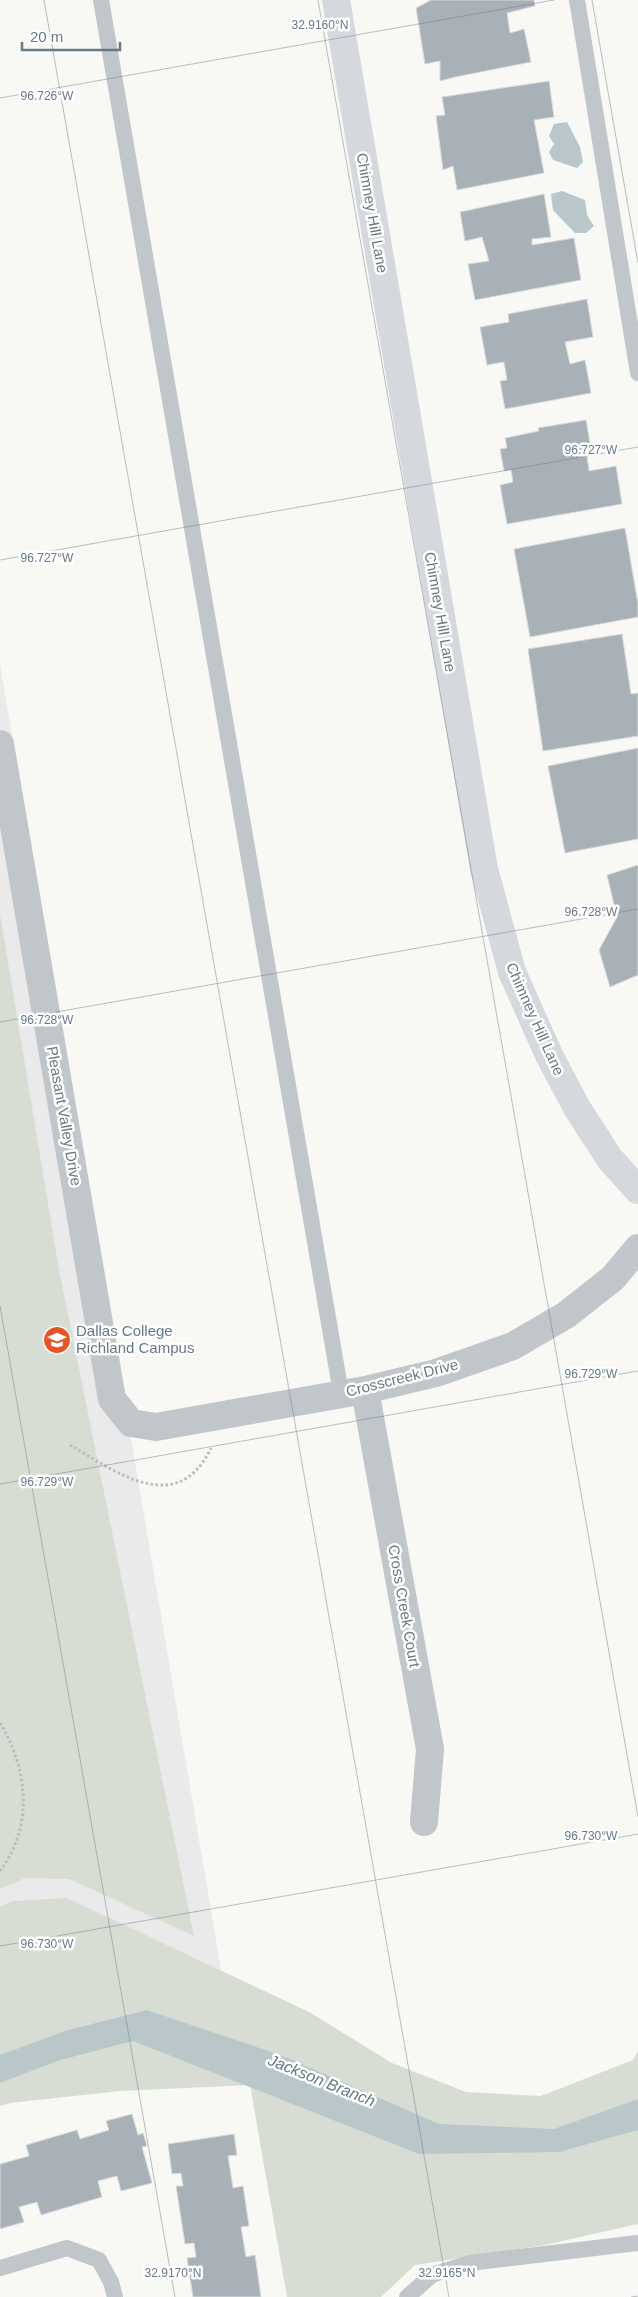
<svg xmlns="http://www.w3.org/2000/svg" width="638" height="2297" font-family="Arial,sans-serif">
<style>
.built{fill:#e9eae9}
.green{fill:#d8ddd4}
.water{fill:#b9c6ca}
.building{fill:#a8b1b7;stroke:#dadad8}
.lines{fill:none;stroke-linecap:round;stroke-linejoin:round}
.path{stroke:#b9bdc0;stroke-width:3;stroke-dasharray:2.5 2.5;stroke-linecap:butt}
.lane{stroke:#c1c6ca;stroke-width:16}
.street{stroke:#c1c6ca;stroke-width:28}
.secondary{stroke:#d5d9dd;stroke-width:28}
.ticks{fill:none;stroke:#677887;stroke-width:1;stroke-opacity:0.45}
.labels{text-anchor:middle;stroke-width:5;stroke-linejoin:round;paint-order:stroke}
.street-label{font-size:15px;fill:#677887;stroke:#fff}
.poi-label{font-size:15px;fill:#677887;stroke:#fff;text-anchor:start}
.water-label{font-size:16px;font-style:italic;fill:#637a83;stroke:#fff}
.ticks-label{font-size:12px;text-anchor:middle;fill:#677887;stroke:#fff;stroke-width:5;stroke-linejoin:round;paint-order:stroke}
</style>
<rect width="100%" height="100%" fill="#f8f8f5"/>
<!-- built -->
<path class="built" d="M0 664 229 2017 0 2102Z"/>
<!-- green -->
<path class="green" d="M0 914 59 1270 194 1936 69 1879 25 1878 0 1889Z
M67 1898 309 2012 392 2063 466 2092 541 2096 633 2060 638 2051V2224L545 2245 415 2265 381 2297H287L250 2085 120 2091 10 2103 0 2106V1907L12 1901Z"/>
<!-- water -->
<path class="water" d="M567 122 580 147 583 162 577 168 553 160 549 152 554 144 549 136 554 124Z
M562 191 585 200 587 215 594 226 586 233H575L553 210 551 194Z
M147 2010 283 2056 439 2124 554 2129 638 2099V2130L559 2152 419 2154 133 2041 60 2060 0 2083V2055L65 2031Z"/>
<!-- building -->
<path class="building" d="M431 0H534L535 6 507 13 510 33 524 29 531 62 455 77 440 81V61L425 64 416 8Z
M549 81 554 117 534 120 544 173 457 190 453 166 443 170 436 116 445 115 442 97Z
M544 194 551 237 532 239V245L574 238 581 280 475 300 468 264 489 261 482 237 465 241 460 212Z
M587 299 593 337 565 342 570 364 585 360 591 393 505 409 500 381 507 380 504 362 487 365 480 327 509 322 508 314Z
M586 420 591 449 586 450 589 471 616 466 622 504 507 524 500 485 513 482 511 470 504 471 500 449 507 448 505 438 539 431 538 428Z
M625 528 638 604V617L530 637 514 549Z
M622 634 631 694 638 693V736L543 751 528 649Z
M638 748V839L565 853 548 766Z
M638 865V975L610 987 599 950 617 917 607 875Z
M132 2114 138 2135 143 2133 147 2146 142 2147 152 2183 121 2191 117 2176 98 2181 102 2197 41 2215 37 2202 19 2207 24 2222 0 2229V2164L29 2156 26 2145 77 2130 80 2139 109 2130 106 2121Z
M234 2134 237 2155 228 2156 233 2188 243 2186 249 2226 241 2227 246 2257 255 2255 261 2297H193L187 2258 196 2257 194 2243 185 2244 176 2186H183L181 2173 172 2174 168 2144Z"/>
<g class="lines">
<!-- path -->
<path class="path" d="M70 1445C115 1471 177 1519 211 1448
M0 1723C28 1769 34 1826 0 1871"/>
<!-- lane -->
<path class="lane" d="M101 0 341 1393
M577 0 638 373
M0 2268 67 2248 99 2260 111 2282 115 2297
M407 2297 432 2275 469 2263 638 2243"/>
<!-- street -->
<path class="street" d="M0 744 112 1399 131 1423 156 1427 365 1390 436 1373 513 1346 566 1315 613 1278 638 1248
M365 1390 430 1749 424 1822"/>
<!-- secondary -->
<path class="secondary" d="M336 0 484 869 512 972 549 1055 577 1108 610 1159 638 1190"/>
</g>
<!-- ticks -->
<path class="ticks" d="M44 0 449 2297M318 0 638 1817M592 0 638 263M0 98 554 0M0 560 638 447M0 1022 638 909M0 1306 175 2297M0 1484 638 1371M0 1946 638 1834M631 2297 638 2296"/>
<!-- icons -->
<defs>
<g id="university-disc" transform="scale(1.4375)"><circle r="9.5" fill="#e55528" stroke="#fff"/><path d="M0-5L7-2L0 1L-7-2ZM-4 1L0 2.5L4 1V4Q0 6-4 4Z" fill="#fff"/></g>
</defs>
<g fill-rule="evenodd">
<use href="#university-disc" x="57" y="1340"/>
</g>
<g class="labels">
<!-- street labels -->
<g class="street-label">
<text transform="translate(372 213) rotate(80)" y="5">Chimney Hill Lane</text>
<text transform="translate(440 612) rotate(80)" y="5">Chimney Hill Lane</text>
<text transform="translate(535 1019) rotate(66)" y="5">Chimney Hill Lane</text>
<text transform="translate(64 1116) rotate(80)" y="5">Pleasant Valley Drive</text>
<text transform="translate(402 1378) rotate(-14)" y="5">Crosscreek Drive</text>
<text transform="translate(404 1606) rotate(80)" y="5">Cross Creek Court</text>
</g>
<!-- poi labels -->
<g class="poi-label">
<text x="76" y="1336">Dallas College<tspan x="76" dy="17">Richland Campus</tspan></text>
</g>
<!-- water labels -->
<g class="water-label">
<text transform="translate(322 2080) rotate(22)" y="6">Jackson Branch</text>
</g>
</g>
<g class="ticks-label">
<text x="320" y="29">32.9160°N</text>
<text x="47" y="100">96.726°W</text>
<text x="591" y="454">96.727°W</text>
<text x="47" y="562">96.727°W</text>
<text x="591" y="916">96.728°W</text>
<text x="47" y="1024">96.728°W</text>
<text x="591" y="1378">96.729°W</text>
<text x="47" y="1486">96.729°W</text>
<text x="591" y="1840">96.730°W</text>
<text x="47" y="1948">96.730°W</text>
<text x="173" y="2277">32.9170°N</text>
<text x="447" y="2277">32.9165°N</text>
</g>
<!-- scale -->
<path d="M22 42v8h98v-8" fill="none" stroke="#677887" stroke-width="2.5"/>
<text x="30" y="42" font-size="15" fill="#677887" stroke="#ffffff" stroke-width="4" paint-order="stroke">20 m</text>
</svg>
